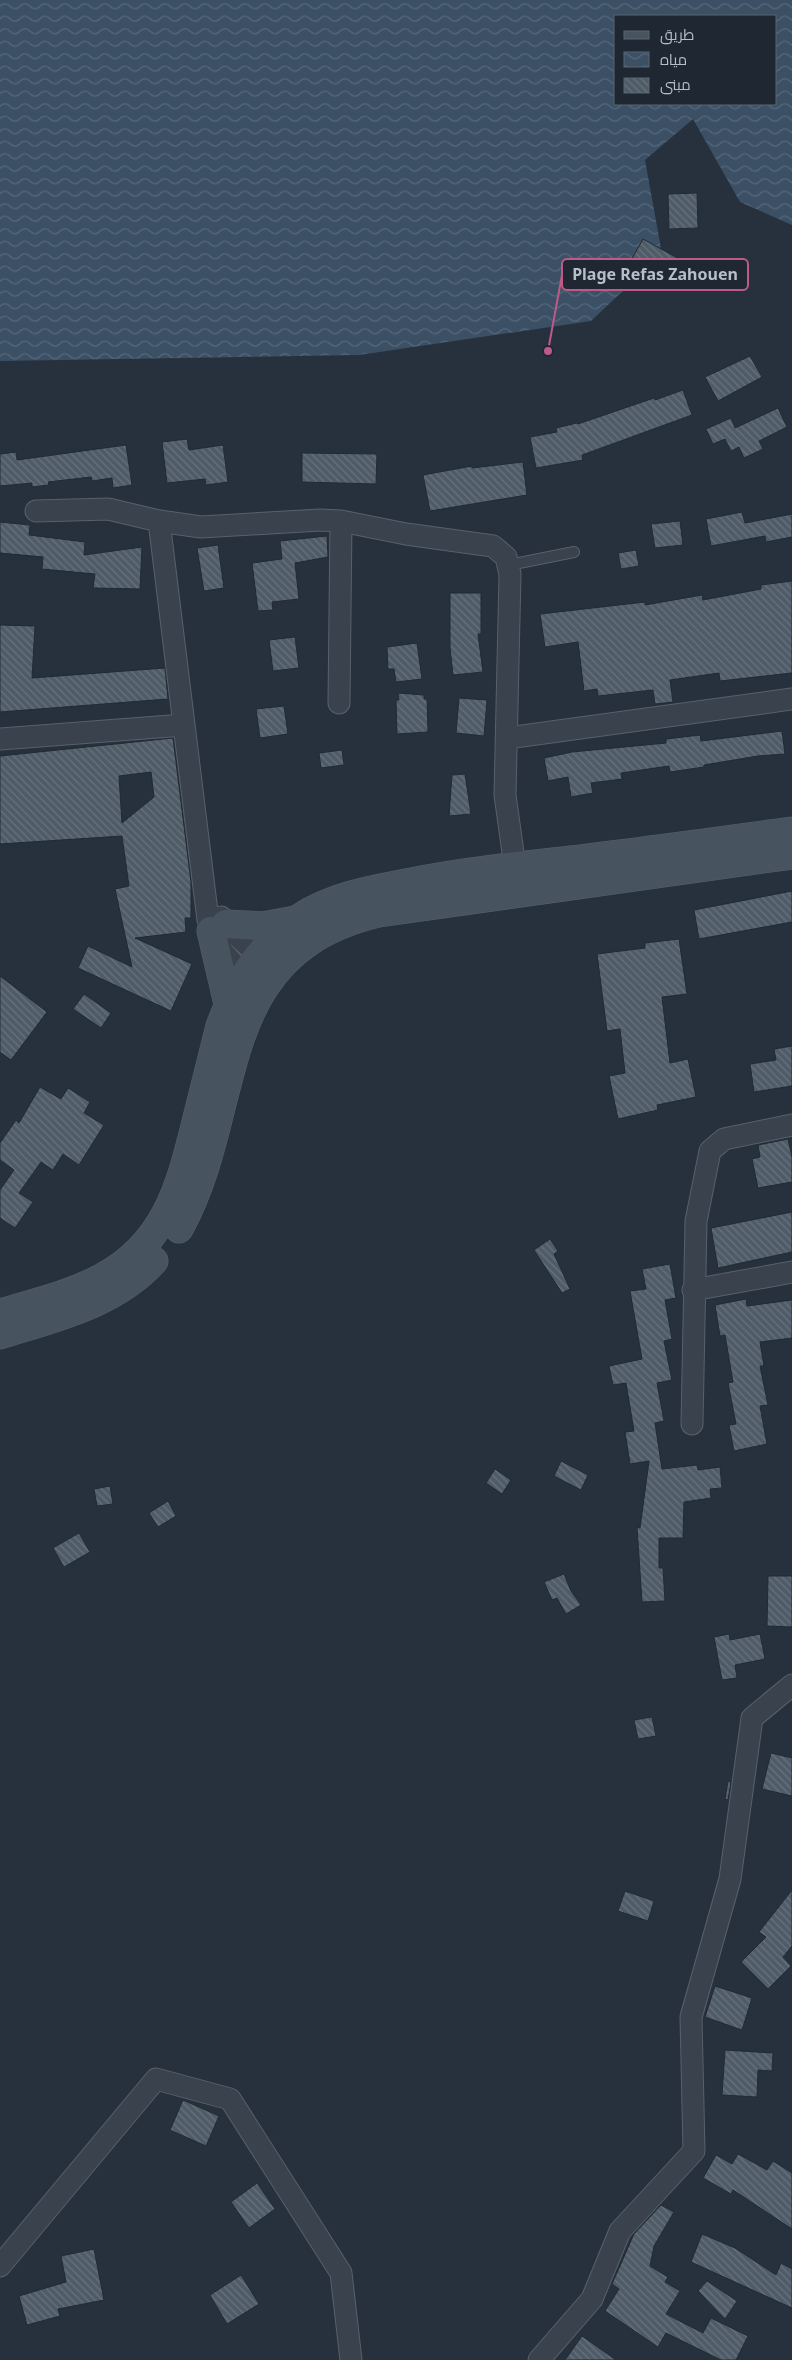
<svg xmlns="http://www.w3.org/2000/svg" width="792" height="2360" font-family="'Noto Sans',Cairo,sans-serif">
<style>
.water{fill:url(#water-waves);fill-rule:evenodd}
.building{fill:url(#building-back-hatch);stroke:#212a34;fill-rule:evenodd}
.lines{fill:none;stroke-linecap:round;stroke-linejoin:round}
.service-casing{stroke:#58616b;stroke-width:12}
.minor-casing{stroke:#58616b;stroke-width:23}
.secondary-casing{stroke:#58616b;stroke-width:29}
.service{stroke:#3a434d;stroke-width:10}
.minor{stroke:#3a434d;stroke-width:21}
.secondary{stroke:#485360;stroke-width:28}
.leader{fill:none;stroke:#bd5a87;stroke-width:2}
.callout-dot{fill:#bd5a87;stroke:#1f2832;stroke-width:2}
.callout{fill:#1f2832;stroke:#bd5a87;stroke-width:2}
.callout-label{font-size:16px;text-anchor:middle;font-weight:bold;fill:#b6bec8}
</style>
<defs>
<pattern id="water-waves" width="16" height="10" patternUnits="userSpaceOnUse" patternTransform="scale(1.25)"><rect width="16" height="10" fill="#3c5065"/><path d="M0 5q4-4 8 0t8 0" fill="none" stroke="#56677a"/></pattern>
<pattern id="building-back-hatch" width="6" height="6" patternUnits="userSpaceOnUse" patternTransform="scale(1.25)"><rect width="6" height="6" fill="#4f5c68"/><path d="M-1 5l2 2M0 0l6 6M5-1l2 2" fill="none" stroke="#66727c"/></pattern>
</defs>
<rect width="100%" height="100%" fill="#26313d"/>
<!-- water -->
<path class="water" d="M0 0H792V225L740 202 693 119 645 160 662 254 591 321 359 355 0 361ZM616 16H776V104H616Z"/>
<!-- building -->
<path class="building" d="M697 193 698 228 669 229 668 194Z
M643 239 683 261 669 287 629 264Z
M750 356 762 377 718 401 705 377Z
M683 390 692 415 582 455 583 460 536 468 530 437 557 432 556 428 577 423 578 424 654 398 655 400Z
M778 408 787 427 759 441 763 449 744 458 739 447 731 451 725 439 713 444 706 429 731 418 735 428Z
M187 439 189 450 223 445 228 482 206 485 205 479 167 483 162 442Z
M126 445 132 485 113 488 112 478 92 481 91 477 48 482 49 485 32 487V483L0 486V454L16 452 17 460Z
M302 453 377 454 376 484 302 482Z
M523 462 527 495 430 511 423 475 472 466V468Z
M742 512 745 523 792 514V537L766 542 765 536 711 546 706 519Z
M680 521 683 545 655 548 651 524Z
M0 522 30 525 29 535 85 542 84 555 142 547 140 589 93 588 95 574 42 569 43 557 0 553Z
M327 536 328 557 295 563 299 599 272 602 273 610 258 611 252 563 282 559 280 541Z
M218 545 224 588 204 591 197 548Z
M636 550 639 566 621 569 618 553Z
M792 581V673L720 681 719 673 670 680 673 702 655 704 653 690 598 696 597 689 584 691 578 642 545 647 540 614 645 602V605L702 595 703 600 761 589V585Z
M450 593H481V634H478L483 672 453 675 450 648Z
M0 625 35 626 32 678 165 668 168 699 0 712Z
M295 637 299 668 273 671 269 640Z
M417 643 422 679 396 682 394 669H388L387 647Z
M398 693 424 695V699H427L428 732 397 734 396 700H399Z
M459 698 487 700 484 736 456 733Z
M284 706 288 734 260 738 256 709Z
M782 731 785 754 758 756 704 765V767L670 772 669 766 621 773 622 779 591 783 593 793 571 797 568 777 548 781 544 758 572 752 666 743V739L700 735 701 741Z
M173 738 191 882V918H185L186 932 135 938 192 964 171 1011 78 968 88 946 132 967 115 889 129 886 122 836 0 844V756ZM151 772 154 797 122 823 119 776Z
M342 750 344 765 321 768 319 753Z
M465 774 471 814 449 816 452 775Z
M792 891V922L699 939 694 910Z
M679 939 687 994 662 997 670 1063 688 1059 696 1097 657 1105 658 1110 618 1119 609 1076 625 1073 620 1029 607 1031 597 954 645 948V943Z
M0 976 47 1012 11 1060 0 1052Z
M84 994 111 1013 101 1028 73 1009Z
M792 1046V1086L754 1092 750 1064 776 1060 774 1049Z
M40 1087 61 1099 68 1088 90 1102 84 1113 104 1125 79 1165 63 1154 53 1170 41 1162 19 1193 33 1202 15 1228 0 1218V1190L14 1170 0 1160V1143L16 1120 19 1123Z
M788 1139 792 1157V1182L758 1188 752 1159 760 1157 758 1145Z
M792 1212V1252L718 1268 711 1228Z
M550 1239 558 1251 554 1254 570 1289 562 1293 534 1250Z
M670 1264 676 1298 665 1300 672 1339 664 1341 672 1380 657 1383 664 1421 655 1423 662 1469 697 1465 698 1470 720 1467 722 1488 710 1489 711 1498 684 1502 683 1538H659V1568H663L665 1601 642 1602 637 1527 640 1528 649 1461 630 1464 625 1432 634 1431 626 1383 613 1385 609 1366 642 1359 630 1291 646 1289 642 1269Z
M746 1299 747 1306 792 1300V1338L760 1342 764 1366H760L768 1405 760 1406 767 1444 734 1451 729 1425 736 1424 728 1383 733 1382 725 1335 720 1336 715 1305Z
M561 1461 588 1475 581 1490 554 1476Z
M495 1469 511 1480 502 1494 486 1483Z
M110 1486 113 1504 97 1506 94 1489Z
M168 1501 176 1516 158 1527 149 1513Z
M79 1533 90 1552 64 1567 53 1548Z
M564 1574 571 1591 581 1605 566 1614 557 1598 552 1600 544 1582Z
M768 1576H792V1627L767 1626Z
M729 1634 730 1640 760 1634 765 1659 735 1665 737 1678 722 1680 714 1637Z
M652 1717 656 1736 638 1739 634 1720Z
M771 1753 792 1758V1796L762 1789Z
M728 1781 731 1782 728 1800 725 1799Z
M792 1890V1946L783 1957 791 1966 768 1989 741 1962 766 1937 759 1932Z
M625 1891 654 1901 648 1921 618 1911Z
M715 1986 752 1998 742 2030 705 2017Z
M725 2050 773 2053 772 2071 758 2070 757 2097 722 2095Z
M183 2100 219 2116 206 2146 170 2130Z
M738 2154 767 2170 773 2161 792 2173V2229L733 2190 731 2194 703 2178 716 2155 732 2164Z
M257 2183 275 2209 249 2228 231 2202Z
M661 2205 674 2212 654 2246 650 2266 668 2277 665 2282 680 2291 666 2314 703 2333 711 2318 748 2336 736 2360H721L666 2333 658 2347 605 2311 619 2289 612 2284 634 2234Z
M702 2234 735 2248 776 2275 781 2263 792 2269V2308L691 2262Z
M94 2249 104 2300 58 2309 60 2316 27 2325 19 2296 66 2282 61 2256Z
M241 2275 259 2304 227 2324 210 2295Z
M707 2281 737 2301 725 2319 698 2291Z
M582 2336 616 2360H565Z"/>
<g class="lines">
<!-- service casing -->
<g class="service-casing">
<path id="service" d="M509 565 574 552"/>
</g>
<!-- minor casing -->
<g class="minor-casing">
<path id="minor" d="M36 511 108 509 159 521 201 527 320 520 341 521 406 534 493 546 506 557 510 574 505 795 515 867
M159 521 208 920 222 951 255 987
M339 703 341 521
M507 738 792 699
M0 739 184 725
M221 917 235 934 270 966
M693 1290 792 1272
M692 1424 696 1221 710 1151 724 1139 792 1125
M0 2266 156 2079 230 2099 341 2273 351 2360
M539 2360 592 2299 620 2231 694 2151 691 2017 730 1879 752 1718 792 1685"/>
</g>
<!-- secondary casing -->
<g class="secondary-casing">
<path id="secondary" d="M226 924 263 926 295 920
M211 931 228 1004
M179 1229C246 1108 207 953 379 913L792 855
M0 1313C33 1303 69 1295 101 1278 165 1245 180 1187 196 1122 204 1090 212 1058 220 1026 236 983 260 945 299 918 331 897 368 890 406 883 460 872 516 866 571 860 645 851 718 841 792 831
M0 1335C54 1318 114 1305 154 1261"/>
</g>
<!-- service -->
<use href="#service" class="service"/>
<!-- minor -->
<use href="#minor" class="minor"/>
<!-- secondary -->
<use href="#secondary" class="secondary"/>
</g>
<!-- callouts -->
<path class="leader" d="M548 351L562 275"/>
<circle class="callout-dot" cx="548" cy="351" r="5"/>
<rect class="callout" x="562" y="259" width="186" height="31" rx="5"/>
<g class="callout-label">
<text x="655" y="280">Plage Refas Zahouen</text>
</g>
<!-- legend -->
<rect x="614" y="15" width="162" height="90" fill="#1f2832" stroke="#5b646e"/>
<rect x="624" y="31" width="25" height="8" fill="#485360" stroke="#5b646e"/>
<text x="660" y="40" font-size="15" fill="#b6bec8">طريق</text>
<rect x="624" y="52" width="25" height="15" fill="url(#water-waves)" stroke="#5b646e"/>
<text x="660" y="65" font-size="15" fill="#b6bec8">مياه</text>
<rect x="624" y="78" width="25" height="15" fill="url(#building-back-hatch)" stroke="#5b646e"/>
<text x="660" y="90" font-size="15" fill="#b6bec8">مبنى</text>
</svg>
